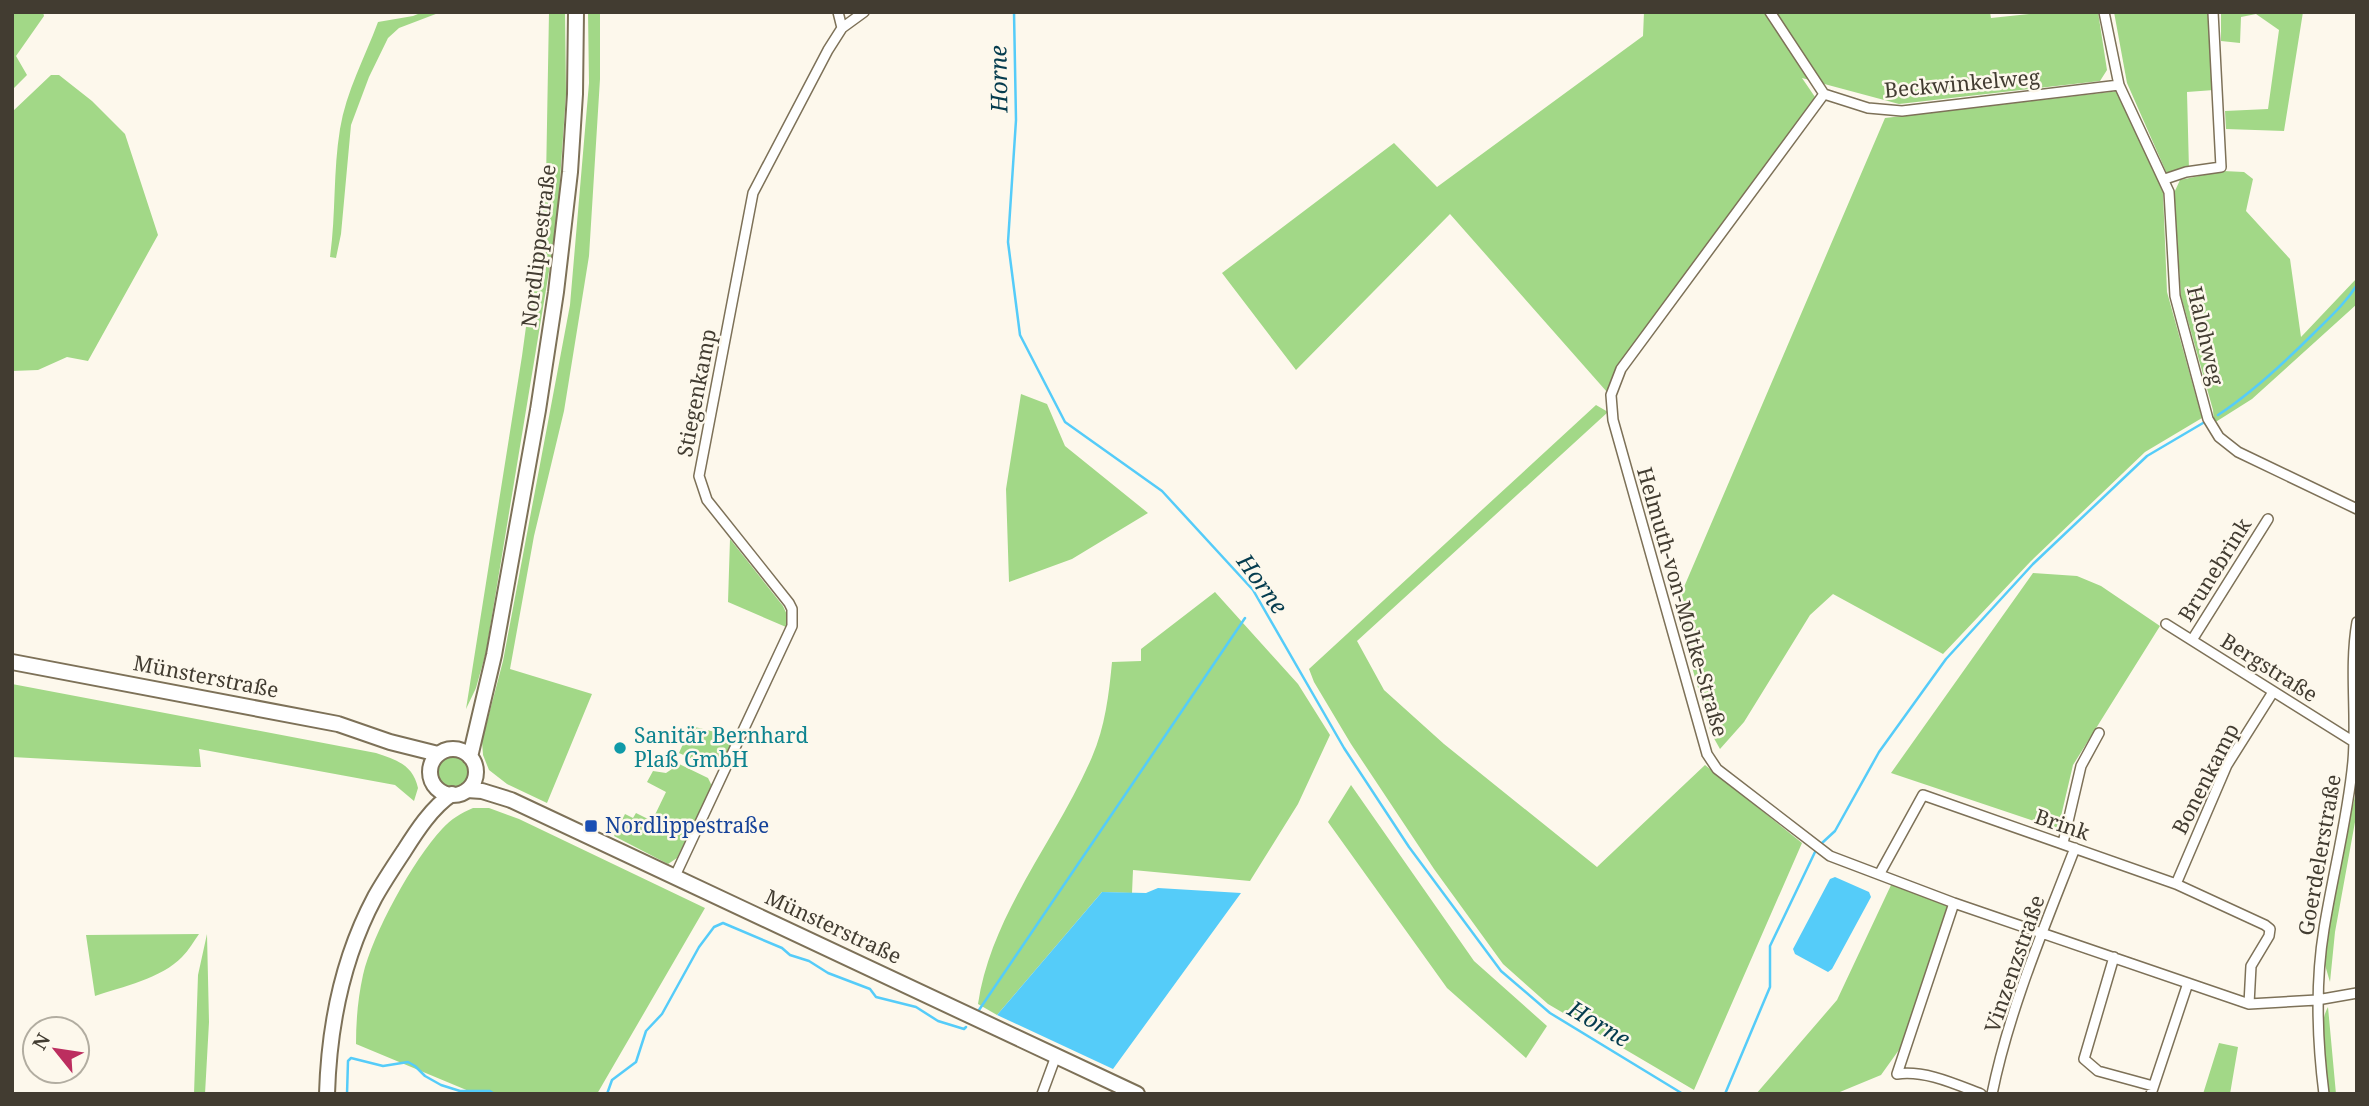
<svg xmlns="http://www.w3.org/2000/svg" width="2369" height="1106" font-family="'Noto Serif',serif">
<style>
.green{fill:#a2d887}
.water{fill:#55ccf9}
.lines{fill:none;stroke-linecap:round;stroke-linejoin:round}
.stream{stroke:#55ccf9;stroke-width:2.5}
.minor-casing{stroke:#7d7158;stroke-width:12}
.primary-casing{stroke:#7d7158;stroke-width:18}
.minor{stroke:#fff;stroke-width:9}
.primary{stroke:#fff;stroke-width:14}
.culture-dot{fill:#0f9aa8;stroke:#fdf8ec;stroke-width:2.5}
.transit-dot{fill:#1a4fb4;stroke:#fdf8ec;stroke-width:2.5}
.labels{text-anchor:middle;stroke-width:5;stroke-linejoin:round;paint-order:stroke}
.street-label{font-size:21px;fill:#423c31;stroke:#fdf8ec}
.culture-label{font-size:21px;fill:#0d838f;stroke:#fdf8ec;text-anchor:start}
.transit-label{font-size:21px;fill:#164399;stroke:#fdf8ec;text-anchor:start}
.water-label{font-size:23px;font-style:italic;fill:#053c4e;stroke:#fdf8ec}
</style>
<rect width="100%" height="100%" fill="#fdf8ec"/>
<!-- green -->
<path class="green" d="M12 12H43L44 16 16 56 27 75 12 90Z
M423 12H441L399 28 388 38 369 77 351 125 341 234 336 258 330 257C336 215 333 171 340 129 346 92 365 57 378 22L413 16Z
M549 12H565L566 94 557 223 486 652 476 688 466 709 522 356 546 180Z
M588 12H600V79L589 256 564 411 534 536 510 669 592 694 547 803 507 784 489 770 483 755 482 741 503 661 570 305 589 83Z
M1644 12H1990L1991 18 2047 12H2098L2107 70 2100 81 1899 104 1802 78 1815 97 1612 377 1607 392 1450 214 1296 370 1222 273 1394 143 1437 187 1643 36Z
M2114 12H2210L2214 90 2187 92 2189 170 2167 174 2127 83Z
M2221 12H2303L2284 131 2226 129 2225 111 2268 109 2279 30 2256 14 2241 17 2240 43 2221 41Z
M51 75H59L92 101 125 134 158 235 88 361 67 357 38 370 12 371V112Z
M2119 91 2163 192 2167 292 2202 418 2145 452 2031 561 1943 654 1833 594 1810 615 1744 722 1720 749 1711 733 1675 608 1885 118Z
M2223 171 2244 172 2253 179 2246 211 2290 259 2301 337 2357 278V304L2252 399 2214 423 2213 410 2181 296 2174 193 2180 180Z
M1021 394 1047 404 1065 446 1148 513 1072 559 1009 582 1006 489Z
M1596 405 1608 412 1357 641 1384 690 1444 744 1597 867 1705 765 1802 843 1694 1090 1548 1004 1503 964 1434 869 1351 744 1314 682 1309 669Z
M730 539 783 606 788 617 786 627 728 602Z
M2033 573 2077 576 2101 586 2160 626 2073 765 2058 829 1891 773Z
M1215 592 1298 684 1330 735 1298 804 1250 881 1133 870 1132 893 1102 892 997 1015 978 1004C991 914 1057 839 1092 757 1105 727 1109 694 1112 662L1141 661V649Z
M12 684 376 753C397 760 413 765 418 788L414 801 395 785 199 749 201 767H196L12 757Z
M691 726 735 737 721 767 712 768 679 753Z
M435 771a18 18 0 1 1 36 0a18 18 0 1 1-36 0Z
M675 762 708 778 712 786 677 858 668 864 614 836 625 814 633 818 636 813 652 821 666 792 647 782 653 771 666 773 672 769Z
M1351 785 1474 961 1547 1026 1526 1058 1447 988 1328 822Z
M2356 792 2357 811 2335 932 2330 982 2325 965V951L2350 805H2353Z
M473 808H489L519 819 705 908 597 1094H476L356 1044C356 1020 358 998 363 975 373 933 413 860 442 829 451 819 461 813 473 808Z
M1892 883 1953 906 1901 1047 1881 1075 1835 1094H1756L1837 1000Z
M199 934C194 941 189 950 182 957 162 978 122 987 95 996L86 935Z
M207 934 209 1022 205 1094H194L198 975Z
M2328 1007 2336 1094H2328C2325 1070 2316 1028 2328 1007Z
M2219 1043 2238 1047 2230 1094H2203Z"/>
<!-- water -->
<path class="water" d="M1835 877 1869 892 1871 897 1832 969 1828 972 1795 954 1793 949 1830 879Z
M1158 888 1241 893 1113 1069 997 1015 1102 892 1146 893Z"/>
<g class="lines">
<!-- stream -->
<path class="stream" d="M1014 12 1016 120 1008 242 1020 335 1065 422 1162 491 1253 590 1344 748 1409 847 1501 971 1550 1013 1683 1094
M2218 415C2253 392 2283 364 2313 334 2329 318 2345 304 2357 285
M1822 843 1835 831 1879 752 1946 659 2033 564 2147 456 2203 423
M979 1010 1245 618
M347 1094 348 1061 351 1058 383 1066 408 1062 415 1066 425 1076 441 1085 460 1091H490L494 1094
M607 1094 612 1080 636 1062 646 1031 662 1014 699 947 714 927 723 923 782 948 790 955 809 961 828 973 870 989 876 997 916 1007 938 1021 964 1029 966 1027
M1725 1094 1770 987V946L1815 852"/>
<!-- minor casing -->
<g class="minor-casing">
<path id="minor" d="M1770 12 1824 94 1868 108 1902 111 2119 85
M2104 12 2119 85 2169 192 2175 296 2208 419 2219 437 2238 452 2357 509
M842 28 864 12
M1824 94 1621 369 1611 395 1613 420 1707 754 1717 769 1830 856 1954 903 2249 1004 2317 1000 2357 993
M2165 179 2186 172 2221 167 2213 12
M2166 624 2354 742
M2192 640 2268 519
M2063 843 2081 766 2099 733
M1880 873 1923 795 2176 884 2265 925 2270 929 2269 936 2251 966 2249 1004
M675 876 792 626V609L789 603 707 500 699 476 753 193 828 50 842 28 838 12
M2176 884 2227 765 2273 692
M1954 903 1897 1074C1925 1070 1955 1084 1981 1094
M2114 957 2084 1059 2098 1071 2153 1086
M1042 1094 1056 1056
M1992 1094C2009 1010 2044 928 2075 848
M2151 1094 2188 983
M2324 1094C2317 1039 2315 984 2324 929 2333 873 2348 817 2353 761 2357 715 2349 668 2357 622"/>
</g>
<!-- primary casing -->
<g class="primary-casing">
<path id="primary" d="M12 662 338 724 390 742 438 754
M430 772a23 23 0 1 1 46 0a23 23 0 1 1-46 0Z
M470 757 494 655 538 410 556 292 570 172 575 94 576 12
M467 790 482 791 511 800 1137 1094
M327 1094C329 1026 343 957 375 897 384 881 394 866 404 851 416 832 432 807 452 794"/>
</g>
<!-- minor -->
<use href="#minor" class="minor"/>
<!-- primary -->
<use href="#primary" class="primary"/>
</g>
<!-- markers -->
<circle class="culture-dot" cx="620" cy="748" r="7"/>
<rect class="transit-dot" x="584" y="819" width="14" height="14" rx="3.5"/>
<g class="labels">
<!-- street labels -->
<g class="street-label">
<text transform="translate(1962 84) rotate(-5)" y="7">Beckwinkelweg</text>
<text transform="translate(539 246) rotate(-83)" y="7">Nordlippestraße</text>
<text transform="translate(2205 336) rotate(77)" y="7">Halohweg</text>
<text transform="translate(697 393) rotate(-79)" y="7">Stiegenkamp</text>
<text transform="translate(2215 570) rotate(-58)" y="7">Brunebrink</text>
<text transform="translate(1682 602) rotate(74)" y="7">Helmuth-von-Moltke-Straße</text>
<text transform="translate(2269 668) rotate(32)" y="7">Bergstraße</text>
<text transform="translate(206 677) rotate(11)" y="7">Münsterstraße</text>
<text transform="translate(2206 779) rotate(-63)" y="7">Bonenkamp</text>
<text transform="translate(2062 825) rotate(19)" y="7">Brink</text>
<text transform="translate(2320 855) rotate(-80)" y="7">Goerdelerstraße</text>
<text transform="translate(833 927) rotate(25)" y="7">Münsterstraße</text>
<text transform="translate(2015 964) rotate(-71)" y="7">Vinzenzstraße</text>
</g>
<!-- culture labels -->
<g class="culture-label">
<text x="634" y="743">Sanitär Bernhard<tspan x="634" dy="24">Plaß GmbH</tspan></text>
</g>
<!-- transit labels -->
<g class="transit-label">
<text x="605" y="833">Nordlippestraße</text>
</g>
<!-- water labels -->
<g class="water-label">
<text transform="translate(999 79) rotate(-91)" y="8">Horne</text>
<text transform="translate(1262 584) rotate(54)" y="8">Horne</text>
<text transform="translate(1599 1024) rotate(31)" y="8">Horne</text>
</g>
</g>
<!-- border -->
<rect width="2369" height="1106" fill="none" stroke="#423c31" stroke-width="28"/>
<!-- north arrow -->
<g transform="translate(56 1050) rotate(300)"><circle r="33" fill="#fdf8ec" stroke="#b2ada1" stroke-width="2"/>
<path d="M0-5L12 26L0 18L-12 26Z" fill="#bc2e5f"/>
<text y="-10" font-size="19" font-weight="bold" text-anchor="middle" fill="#423c31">N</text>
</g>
</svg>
